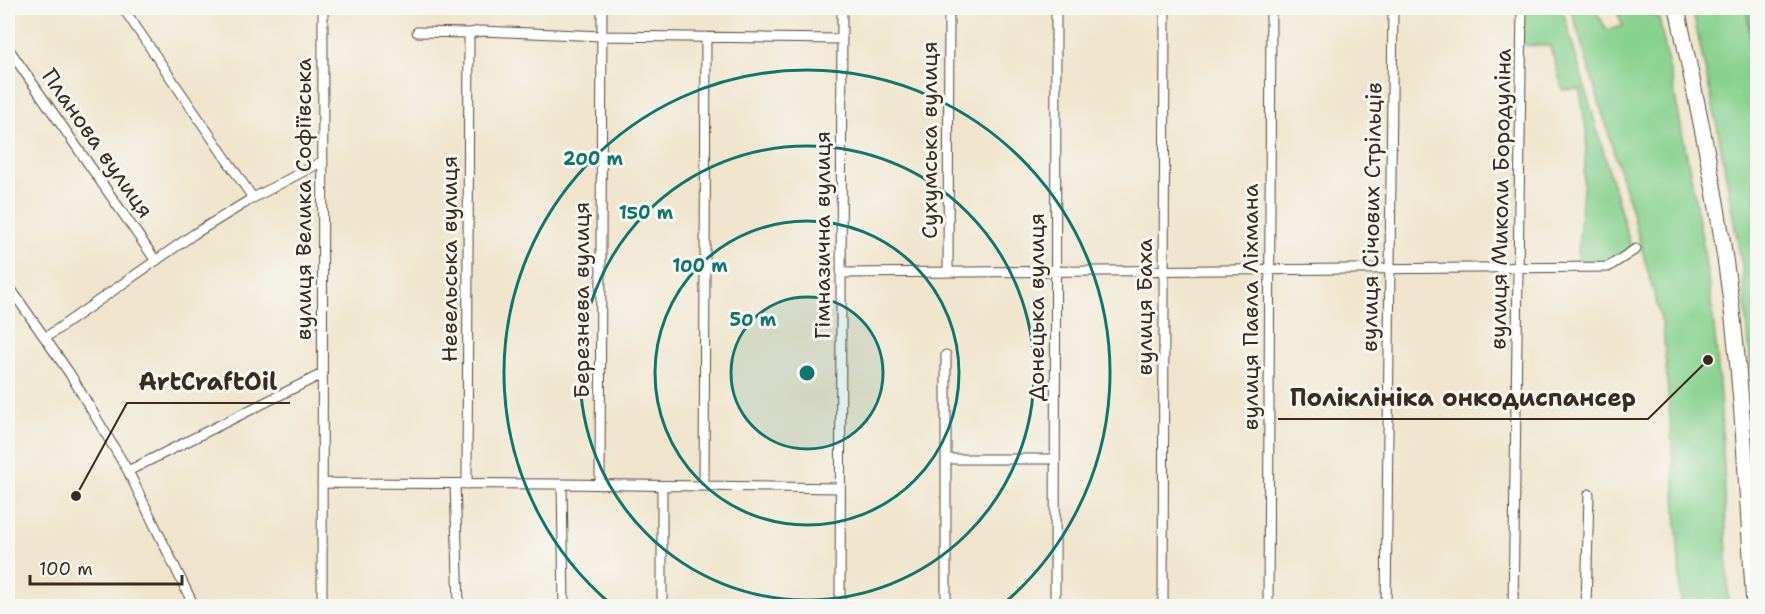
<svg xmlns="http://www.w3.org/2000/svg" width="1765" height="614" font-family="'Shantell Sans',sans-serif">
<style>
.green{fill:#87d18e;stroke:#617e56;stroke-width:1.5}
.forest{fill:#6db379;stroke:#546e4c;stroke-width:1.5}
.lines{fill:none;stroke-linecap:round;stroke-linejoin:round}
.minor-casing{stroke:#564638;stroke-width:11}
.primary-casing{stroke:#564638;stroke-width:17}
.minor{stroke:#fff;stroke-width:9}
.primary{stroke:#fff;stroke-width:15}
.ring{fill:none;stroke:#0f766e;stroke-width:3}
.labels{text-anchor:middle;stroke-width:6;stroke-linejoin:round;paint-order:stroke}
.street-label{font-size:22px;fill:#3b2a1e;stroke:#f6f6f2}
.centre{fill:#0f766e;stroke:#f6f6f2;stroke-width:3}
.ring-label{font-size:18px;text-anchor:middle;font-weight:bold;fill:#0f766e;stroke:#f6f6f2;stroke-width:6;stroke-linejoin:round;paint-order:stroke}
.leader{fill:none;stroke:#3b2a1e;stroke-width:2}
.callout-dot{fill:#3b2a1e;stroke:#f6f6f2;stroke-width:2}
.callout-label{font-size:24px;text-anchor:middle;font-weight:bold;fill:#3b2a1e;stroke:#f6f6f2;stroke-width:6;stroke-linejoin:round;paint-order:stroke}
</style>
<rect width="100%" height="100%" fill="#f6f6f2"/>
<filter id="ink" filterUnits="userSpaceOnUse"><feTurbulence type="fractalNoise" baseFrequency=".0167" numOctaves="2"/><feDisplacementMap in="SourceGraphic" scale="12" xChannelSelector="R" yChannelSelector="G"/><feConvolveMatrix kernelMatrix="1 2 1 2 8 2 1 2 1" color-interpolation-filters="sRGB"/></filter>
<filter id="wash" filterUnits="userSpaceOnUse"><feTurbulence type="fractalNoise" baseFrequency=".008" numOctaves="4" result="noise"/><feDisplacementMap in="SourceGraphic" scale="24" xChannelSelector="R" yChannelSelector="G"/><feGaussianBlur stdDeviation="1.35" result="paint"/><feColorMatrix in="noise" values="0 0 0 0 0 0 0 0 0 0 0 0 0 0 0 0 0 1.4 0 .05"/><feComposite in="paint" operator="in"/></filter>
<g filter="url(#wash)">
<rect width="100%" height="100%" fill="#f0e5cc"/>
<!-- green -->
<path class="green" d="M1522 8H1562L1632 251 1608 267H1577L1587 136 1580 89 1563 90 1550 46 1522 45Z
M1571 8H1594L1607 30 1623 26 1618 14 1643 8 1654 11 1659 19C1683 135 1709 252 1718 370 1725 448 1725 528 1729 606H1682L1681 602 1674 471 1663 327 1630 205Z
M1692 8H1746L1757 77V434L1742 266 1717 125Z"/>
<!-- forest -->
<path class="forest" d="M1746 8H1757V77Z"/>
</g>
<g filter="url(#ink)">
<g class="lines">
<!-- minor casing -->
<g class="minor-casing">
<path id="minor" d="M123 8 253 198
M417 32 469 33 482 31 602 36 842 39
M8 48 156 261
M948 272 949 8
M841 273 1608 267 1636 249
M8 285 70 374 128 471 194 606
M45 338 194 234 253 198 323 161
M946 459H1055
M128 471 322 374
M322 483 562 484 840 488
M455 484 459 606
M467 484 469 33
M562 484 564 606
M600 485 602 8
M662 486V606
M704 486 706 37
M322 606 323 8
M840 606 842 8
M946 606V355
M1055 606 1056 8
M1163 606 1165 8
M1268 606 1271 8
M1386 606 1393 8
M1513 606 1522 8
M1586 606 1589 494"/>
</g>
<!-- primary casing -->
<g class="primary-casing">
<path id="primary" d="M1677 8C1696 98 1716 189 1728 280 1743 388 1747 498 1754 606"/>
</g>
<!-- minor -->
<use href="#minor" class="minor"/>
<!-- primary -->
<use href="#primary" class="primary"/>
</g>
</g>
<!-- distance rings -->
<circle cx="807" cy="373" r="76" fill="#0f766e" fill-opacity=".12"/>
<g class="ring">
<circle cx="807" cy="373" r="76"/>
<circle cx="807" cy="373" r="152"/>
<circle cx="807" cy="373" r="227"/>
<path d="M612 605A303 303 0 1 1 1002 605"/>
</g>
<g class="labels">
<!-- street labels -->
<g class="street-label">
<text transform="translate(929 140) rotate(-90)" y="8">Сухумська вулиця</text>
<text transform="translate(98 143) rotate(55)" y="8">Планова вулиця</text>
<text transform="translate(303 199) rotate(-90)" y="8">вулиця Велика Софіївська</text>
<text transform="translate(1500 199) rotate(-89)" y="8">вулиця Миколи Бородуліна</text>
<text transform="translate(1371 217) rotate(-89)" y="8">вулиця Січових Стрільців</text>
<text transform="translate(822 235) rotate(-90)" y="8">Гімназична вулиця</text>
<text transform="translate(449 259) rotate(-90)" y="8">Невельська вулиця</text>
<text transform="translate(581 300) rotate(-90)" y="8">Березнева вулиця</text>
<text transform="translate(1036 307) rotate(-90)" y="8">Донецька вулиця</text>
<text transform="translate(1144 307) rotate(-90)" y="8">вулиця Баха</text>
<text transform="translate(1250 307) rotate(-90)" y="8">вулиця Павла Ліхмана</text>
</g>
</g>
<circle cx="807" cy="373" r="9" class="centre"/>
<g class="ring-label">
<text x="593" y="165">200 m</text>
<text x="646" y="219">150 m</text>
<text x="700" y="272">100 m</text>
<text x="753" y="326">50 m</text>
</g>
<!-- callouts -->
<path class="leader" d="M76 496L127 403H290M1708 360L1648 419H1278"/>
<g class="callout-dot">
<circle cx="76" cy="496" r="6"/>
<circle cx="1708" cy="360" r="6"/>
</g>
<g class="callout-label">
<text x="208" y="390">ArtCraftOil</text>
<text x="1463" y="406">Поліклініка онкодиспансер</text>
</g>
<!-- margin -->
<rect width="1765" height="614" fill="none" stroke="#f6f6f2" stroke-width="30"/>
<!-- scale -->
<path d="M30 575v9h152v-9" fill="none" stroke="#3b2a1e" stroke-width="3"/>
<text x="39" y="575" font-size="18" fill="#3b2a1e" stroke="#f6f6f2" stroke-width="4.5" paint-order="stroke">100 m</text>
</svg>
